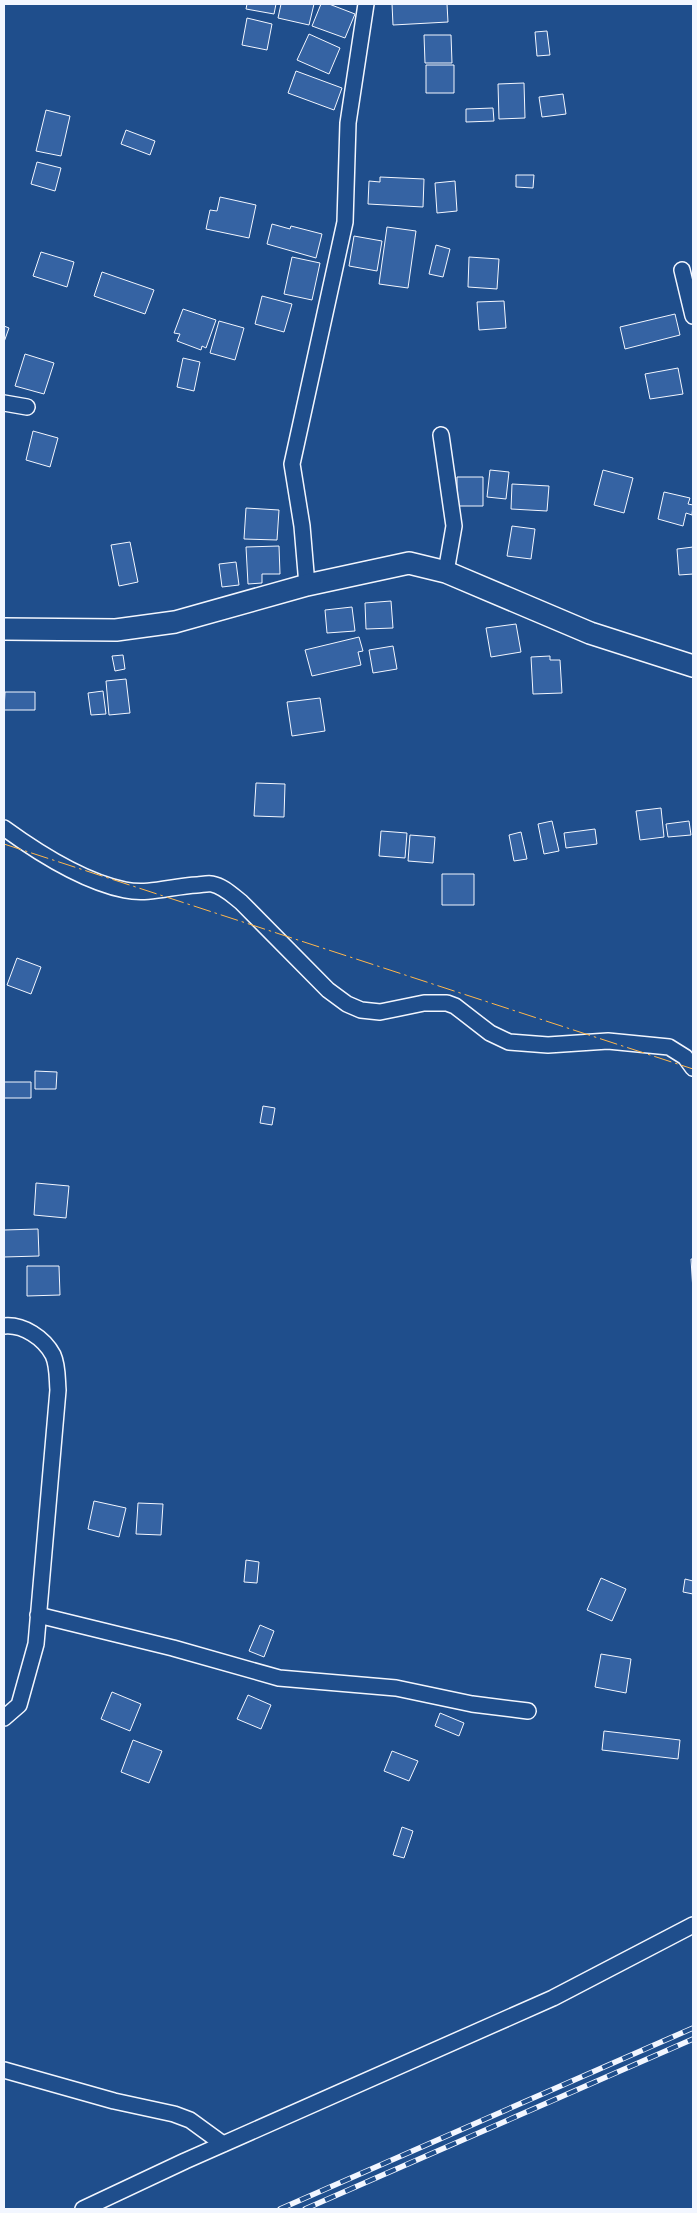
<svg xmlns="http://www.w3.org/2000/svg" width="697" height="2213" font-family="Raleway,sans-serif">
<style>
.building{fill:#3563a3;stroke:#f2f6ff}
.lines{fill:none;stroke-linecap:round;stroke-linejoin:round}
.street-casing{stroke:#f2f6ff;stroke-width:18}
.secondary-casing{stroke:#f2f6ff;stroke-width:24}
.street{stroke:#1f4e8c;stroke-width:15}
.secondary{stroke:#1f4e8c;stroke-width:21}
.rail-casing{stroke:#f2f6ff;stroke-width:5.5}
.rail{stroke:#1f4e8c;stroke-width:4;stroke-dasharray:11;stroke-linecap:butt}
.power{stroke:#ffb74d;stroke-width:1;stroke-dasharray:18 4 2.5 4;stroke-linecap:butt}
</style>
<rect width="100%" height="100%" fill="#1f4e8c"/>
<!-- building -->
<path class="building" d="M247 4H276L274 14 246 9Z
M281 4H314L309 25 278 18Z
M321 4H329L355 14 345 38 312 26Z
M392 4H447L448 22 393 25Z
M247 18 272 24 267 50 242 45Z
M547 31 550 55 537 56 535 32Z
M309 34 340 48 329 74 297 60Z
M424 35H451L452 63H425Z
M426 65H454V93H426Z
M296 71 342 88 334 110 288 93Z
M524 83 525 118 499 119 498 84Z
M563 94 566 114 542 117 539 97Z
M493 108 494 121 466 122V109Z
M46 110 70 116 61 156 36 151Z
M126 130 155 141 150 155 121 144Z
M37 162 61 168 55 191 31 184Z
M516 175H534L533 188 516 187Z
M380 177 424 179 423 207 368 204 369 181 380 182Z
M455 181 457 211 437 213 435 183Z
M220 197 256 205 249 238 206 229 210 210 217 211Z
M272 224 290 229 291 226 322 234 316 258 267 244Z
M387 227 416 231 408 288 379 284Z
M354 236 382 241 377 271 349 266Z
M436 245 450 249 443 277 429 274Z
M41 252 74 262 67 287 33 276Z
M292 257 320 263 312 300 284 294Z
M469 257 499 259 497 289 468 287Z
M102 272 154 290 145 314 94 296Z
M262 296 292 304 284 332 255 324Z
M504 301 506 328 479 330 477 302Z
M183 309 216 320 206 348 202 346 201 350 177 341 180 334 174 333Z
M675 314 680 335 625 349 620 327Z
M219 321 244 328 235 360 210 353Z
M4 326 9 328 4 342Z
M25 354 54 363 44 394 15 386Z
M183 358 200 362 194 391 177 387Z
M678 368 683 394 650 399 645 374Z
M33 431 58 438 50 467 26 460Z
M490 470 509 472 506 499 487 497Z
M603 470 633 478 624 513 594 505Z
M457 477H483V506H457Z
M512 484 549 486 547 511 511 509Z
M664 492 690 498 688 504 693 505 692 515 686 513 683 526 658 519Z
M246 508 279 510 277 540 244 539Z
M512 526 535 529 531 559 507 556Z
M130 542 138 582 119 586 111 545Z
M279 546 280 574H262V583L248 584 246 547Z
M693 547V574L679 575 677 549Z
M236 562 239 585 222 587 219 564Z
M391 601 393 628 366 629 365 603Z
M352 607 355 631 327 633 325 610Z
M516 624 521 652 491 657 486 628Z
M359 637 363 651 358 652 361 665 312 676 305 650Z
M393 646 397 669 373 673 369 650Z
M123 655 125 669 115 671 112 656Z
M550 656V660H560L562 693 533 694 531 657Z
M126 679 130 713 109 715 106 681Z
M103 691 106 714 91 715 88 693Z
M5 692H35V710H4Z
M320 698 325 731 292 736 287 702Z
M256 783 285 784 284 817 254 816Z
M661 808 664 837 640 840 636 811Z
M552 821 559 851 544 854 538 824Z
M689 821 691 835 668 837 666 824Z
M595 829 597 844 566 848 564 833Z
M381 831 407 833 405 858 379 856Z
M521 832 527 859 514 861 509 835Z
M410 835 435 837 433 863 408 861Z
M442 874H474V905H442Z
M17 958 41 967 31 994 7 985Z
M35 1071 57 1072 56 1089H35Z
M4 1082H31V1098H4Z
M263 1106 275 1108 272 1125 260 1123Z
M36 1183 69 1186 66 1218 34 1215Z
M38 1229 39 1256 4 1257V1230Z
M691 1259H693V1291Z
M27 1266H59L60 1295 27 1296Z
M94 1501 126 1508 119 1537 88 1529Z
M138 1503 163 1504 161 1535 136 1534Z
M246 1560 259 1562 257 1583 244 1582Z
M601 1578 626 1589 612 1621 587 1610Z
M685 1579 693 1581V1594L683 1592Z
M260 1625 274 1631 264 1657 249 1651Z
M601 1654 631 1659 626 1693 595 1687Z
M112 1692 141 1704 130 1731 101 1719Z
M248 1695 271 1705 261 1729 237 1719Z
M440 1713 464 1723 459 1736 435 1726Z
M604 1731 680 1740 678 1759 602 1750Z
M133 1740 162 1751 149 1783 121 1772Z
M392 1751 418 1761 409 1781 384 1771Z
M402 1827 413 1831 404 1858 393 1855Z"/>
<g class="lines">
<!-- street casing -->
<g class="street-casing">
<path id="street" d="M682 270 693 316
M4 403 27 407
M441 435 454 526 446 572
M307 585 302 526 292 464 345 222 348 123 366 4
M4 828C37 852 85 882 125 890 149 895 173 886 197 885 201 885 207 883 212 884 223 886 232 895 241 902L328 990 347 1004 361 1010 380 1012 424 1003H447L455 1006 490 1033 509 1042 548 1045 608 1041 669 1047 685 1057 693 1068
M4 1326C23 1324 44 1338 53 1355 58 1366 57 1379 58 1390L36 1644 19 1705 4 1718
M38 1615 173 1648 279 1678 396 1688 472 1704 528 1711
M4 2070 114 2101 174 2114 190 2120 223 2144
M83 2209 185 2161 553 1998 693 1925"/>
</g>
<!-- secondary casing -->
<g class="secondary-casing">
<path id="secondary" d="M4 629 116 630 175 622 307 585 409 563 446 572 590 633 693 666"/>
</g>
<!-- street -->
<use href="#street" class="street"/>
<!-- secondary -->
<use href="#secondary" class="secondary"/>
<!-- rail casing -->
<g class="rail-casing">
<path id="rail" d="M280 2209 693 2028
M305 2209 693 2039"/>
</g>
<!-- rail -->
<use href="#rail" class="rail"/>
<!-- power -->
<path class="power" d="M4 844 693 1069"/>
</g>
<!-- border -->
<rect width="697" height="2213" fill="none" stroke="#f2f6ff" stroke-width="10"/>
</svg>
